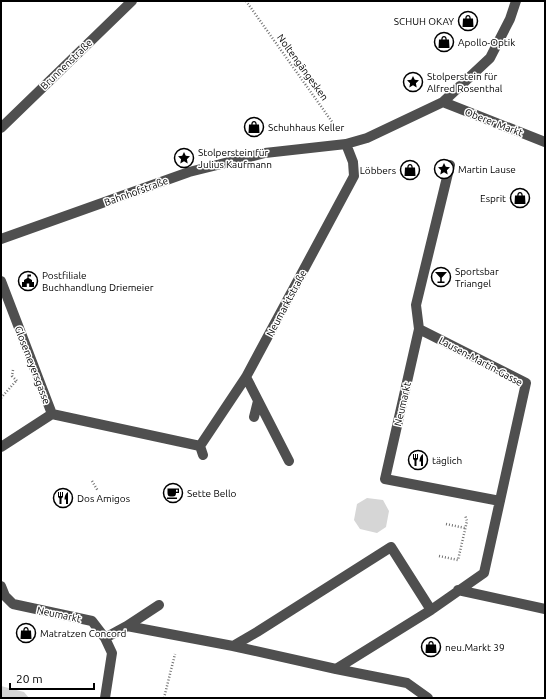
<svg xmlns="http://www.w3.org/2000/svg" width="546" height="699" font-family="Ubuntu,sans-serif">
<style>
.green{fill:#d6d6d6}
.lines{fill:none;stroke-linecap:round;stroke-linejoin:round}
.path{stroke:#717171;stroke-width:2.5;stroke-dasharray:1 2;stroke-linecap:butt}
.minor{stroke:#4f4f4f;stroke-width:10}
.labels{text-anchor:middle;stroke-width:3;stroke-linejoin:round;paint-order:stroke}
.poi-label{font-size:10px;fill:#000;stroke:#fff;text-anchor:start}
.street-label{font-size:10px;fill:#000;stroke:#fff}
</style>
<rect width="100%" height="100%" fill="#fff"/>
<!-- green -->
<path class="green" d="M367 498 383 500 389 511 386 527 377 533 360 529 354 520 357 504Z
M1 686 24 692 29 698 1 697Z"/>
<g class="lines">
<!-- path -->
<path class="path" d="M246 1 335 126
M13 370 12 376 17 381
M1 398 16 381
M92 481 98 491
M446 524 465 528
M439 556 458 560 467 521 465 515
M164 698 175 654"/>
<!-- minor -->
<path class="minor" d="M443 102 545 142
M1 128 132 1
M450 165 416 305 419 329 385 479 500 501
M1 239 189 172 265 153 346 144 367 138 443 102 490 58 510 19 516 1
M1 281 52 414
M419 329 526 383 484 573 431 610
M246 377 289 461
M52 414 200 446
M254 417 258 401
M1 447 52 414
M203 455 200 446 246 377 354 176 353 162 346 144
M1 586 5 596 13 604 92 621 105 638 112 653 105 698
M458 590 545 609
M127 626 159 605
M105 638 127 626 233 646 336 669 407 683 428 698
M233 646 257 632 391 547 431 610 336 669"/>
</g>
<!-- icons -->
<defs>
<g id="shop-ring" transform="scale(1)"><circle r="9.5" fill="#fff" stroke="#000" stroke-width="1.5"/><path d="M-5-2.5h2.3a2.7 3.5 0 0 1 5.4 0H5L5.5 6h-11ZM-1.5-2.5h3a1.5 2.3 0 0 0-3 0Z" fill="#000"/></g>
<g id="sight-ring" transform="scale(1)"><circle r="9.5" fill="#fff" stroke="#000" stroke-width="1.5"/><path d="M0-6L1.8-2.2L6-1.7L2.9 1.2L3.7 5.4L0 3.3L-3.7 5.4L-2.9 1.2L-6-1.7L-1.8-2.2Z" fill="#000"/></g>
<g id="bar-ring" transform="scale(1)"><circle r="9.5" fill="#fff" stroke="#000" stroke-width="1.5"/><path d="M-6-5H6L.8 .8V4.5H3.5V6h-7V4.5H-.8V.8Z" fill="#000"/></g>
<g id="civic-ring" transform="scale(1)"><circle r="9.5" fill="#fff" stroke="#000" stroke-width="1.5"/><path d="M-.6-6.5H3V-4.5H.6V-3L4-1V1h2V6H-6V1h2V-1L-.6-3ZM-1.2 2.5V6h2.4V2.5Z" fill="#000"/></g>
<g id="restaurant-ring" transform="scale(1)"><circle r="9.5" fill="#fff" stroke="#000" stroke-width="1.5"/><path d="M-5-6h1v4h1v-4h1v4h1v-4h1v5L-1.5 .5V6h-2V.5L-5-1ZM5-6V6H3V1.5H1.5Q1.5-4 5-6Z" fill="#000"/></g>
<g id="cafe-ring" transform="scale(1)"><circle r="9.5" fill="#fff" stroke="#000" stroke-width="1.5"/><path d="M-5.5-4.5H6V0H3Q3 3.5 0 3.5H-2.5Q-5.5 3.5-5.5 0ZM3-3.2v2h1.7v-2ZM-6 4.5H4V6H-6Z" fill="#000"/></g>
</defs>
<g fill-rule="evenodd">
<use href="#shop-ring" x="468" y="21"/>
<use href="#shop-ring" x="444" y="42"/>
<use href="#sight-ring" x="413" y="82"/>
<use href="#shop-ring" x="254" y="127"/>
<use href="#sight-ring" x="184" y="158"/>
<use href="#sight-ring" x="444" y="169"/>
<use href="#shop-ring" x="410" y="170"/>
<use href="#shop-ring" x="520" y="198"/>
<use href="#bar-ring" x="441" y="277"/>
<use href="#civic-ring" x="28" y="281"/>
<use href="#restaurant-ring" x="418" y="460"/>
<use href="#cafe-ring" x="173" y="493"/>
<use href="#restaurant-ring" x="63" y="498"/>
<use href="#shop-ring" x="26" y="633"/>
<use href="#shop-ring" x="431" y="647"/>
</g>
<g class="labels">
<!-- poi labels -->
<g class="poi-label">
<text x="454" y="25" text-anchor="end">SCHUH OKAY</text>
<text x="458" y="46">Apollo-Optik</text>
<text x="427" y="80">Stolperstein für<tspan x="427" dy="12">Alfred Rosenthal</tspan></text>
<text x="268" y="131">Schuhhaus Keller</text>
<text x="198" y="156">Stolperstein für<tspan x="198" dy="12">Julius Kaufmann</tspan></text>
<text x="458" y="173">Martin Lause</text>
<text x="396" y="174" text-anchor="end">Löbbers</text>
<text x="506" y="202" text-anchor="end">Esprit</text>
<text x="455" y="275">Sportsbar<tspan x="455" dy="12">Triangel</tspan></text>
<text x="42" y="279">Postfiliale<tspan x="42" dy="12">Buchhandlung Driemeier</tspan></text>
<text x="432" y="464">täglich</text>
<text x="187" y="497">Sette Bello</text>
<text x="77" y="502">Dos Amigos</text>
<text x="40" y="637">Matratzen Concord</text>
<text x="445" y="651">neu.Markt 39</text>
</g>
<!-- street labels -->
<g class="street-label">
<text transform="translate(66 64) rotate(-44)" y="4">Brunnenstraße</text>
<text transform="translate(303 67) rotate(54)" y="4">Noltengängesken</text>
<text transform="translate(494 122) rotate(21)" y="4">Oberer Markt</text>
<text transform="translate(136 191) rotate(-20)" y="4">Bahnhofstraße</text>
<text transform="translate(286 303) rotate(-62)" y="4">Neumarktstraße</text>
<text transform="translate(481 361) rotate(28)" y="4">Lausen-Martin-Gasse</text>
<text transform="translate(33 365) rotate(69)" y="4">Glosemeyersgasse</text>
<text transform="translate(402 404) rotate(-77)" y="4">Neumarkt</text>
<text transform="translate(59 614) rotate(12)" y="4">Neumarkt</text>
</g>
</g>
<!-- border -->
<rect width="546" height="699" fill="none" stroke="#000000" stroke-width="4"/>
<!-- scale -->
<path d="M10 683v6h84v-6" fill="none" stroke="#000000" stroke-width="2"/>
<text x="16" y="683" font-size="12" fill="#000000" stroke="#ffffff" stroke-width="3" paint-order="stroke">20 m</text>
</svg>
